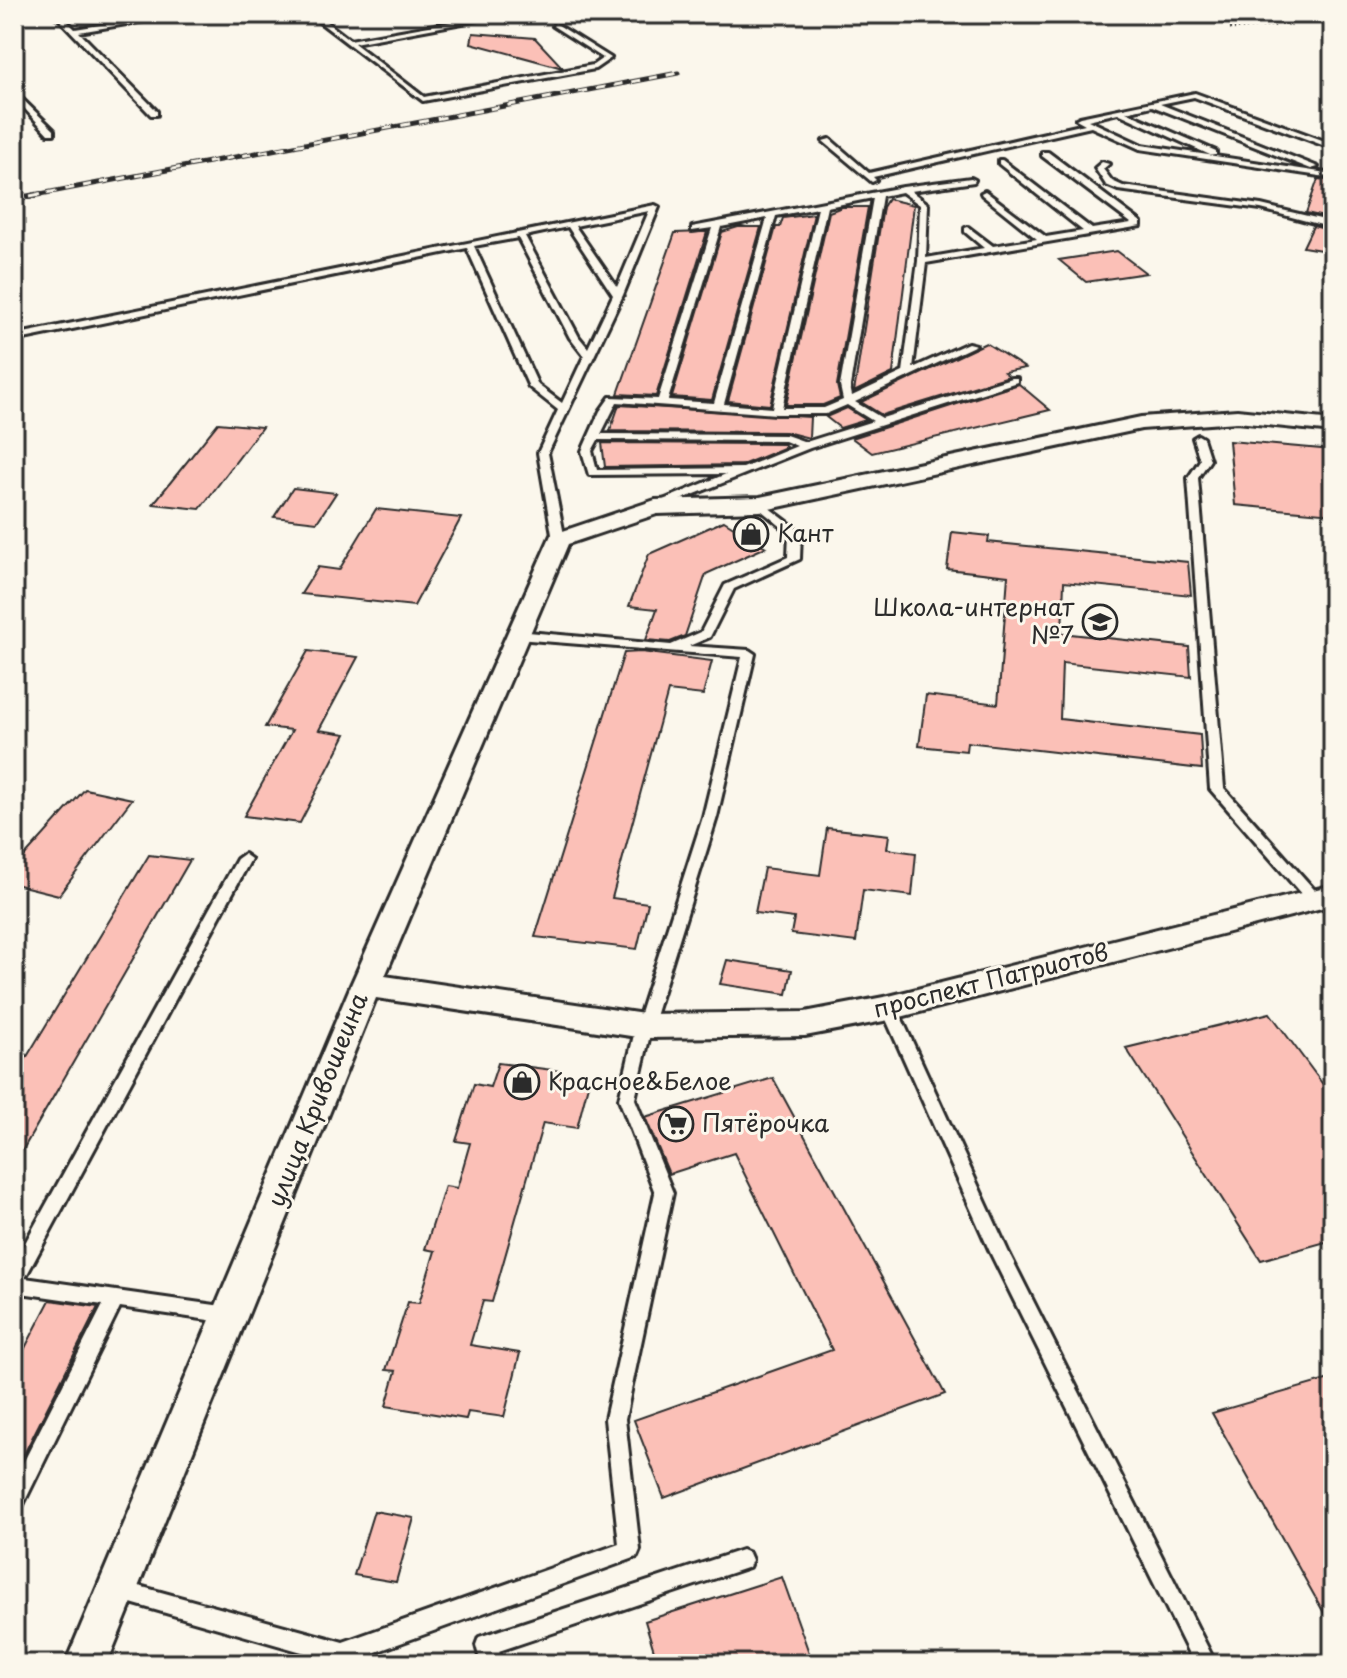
<svg xmlns="http://www.w3.org/2000/svg" width="1347" height="1678" font-family="'Playpen Sans',sans-serif">
<style>
.building{fill:#fbc0b7;stroke:#2b2b2b;stroke-width:2}
.lines{fill:none;stroke-linecap:round;stroke-linejoin:round}
.service-casing{stroke:#2b2b2b;stroke-width:6}
.minor-casing{stroke:#2b2b2b;stroke-width:6}
.path{stroke:#2b2b2b;stroke-width:3;stroke-dasharray:1 3;stroke-linecap:butt}
.service{fill:#fbf7ec;fill-rule:evenodd}
.minor{fill:#fbf7ec;fill-rule:evenodd}
.rail-far1-casing{stroke:#2b2b2b;stroke-width:5}
.rail-casing{stroke:#2b2b2b;stroke-width:6}
.rail-far1{stroke:#fbf7ec;stroke-width:3;stroke-dasharray:9;stroke-linecap:butt}
.rail{stroke:#fbf7ec;stroke-width:4;stroke-dasharray:12;stroke-linecap:butt}
.labels{text-anchor:middle;stroke-width:6;stroke-linejoin:round;paint-order:stroke}
.poi-label{font-size:24px;fill:#2b2b2b;stroke:#fbf7ec;text-anchor:start}
.street-label{font-size:24px;fill:#2b2b2b;stroke:#fbf7ec}
</style>
<rect width="100%" height="100%" fill="#fbf7ec"/>
<filter id="ink" filterUnits="userSpaceOnUse"><feTurbulence type="fractalNoise" baseFrequency=".0125" numOctaves="2"/><feDisplacementMap in="SourceGraphic" scale="16" xChannelSelector="R" yChannelSelector="G"/><feConvolveMatrix kernelMatrix="1 2 1 2 8 2 1 2 1" color-interpolation-filters="sRGB"/></filter>
<g filter="url(#ink)">
<!-- building -->
<path class="building" d="M473 33 535 38 563 68 471 43Z
M1318 179 1333 181V219L1306 213Z
M888 199 914 205 893 373 854 392 883 207Z
M842 207H868L837 385 840 398 823 405H786L829 212Z
M814 214 770 405 728 401 776 227H780L783 218Z
M1313 226 1333 231V252L1303 247Z
M738 227H761L712 400 672 397 722 232Z
M702 232H707L656 396 618 394 675 233Z
M1117 251 1146 273 1086 282 1059 260Z
M986 343 1025 368 1004 372 1009 376 882 415 861 402Z
M1019 384 1050 410 872 453 852 438Z
M619 405 810 417 809 438 786 432 610 431Z
M847 408 866 420 840 428 826 417Z
M218 423 262 427 200 509 153 504Z
M1229 441 1333 450V514L1235 505Z
M602 443 784 444 786 447 742 465 605 467Z
M293 488 336 493 317 522 274 517Z
M376 509 461 518 414 606 301 594 318 567 339 570Z
M724 521 766 547 706 574 685 636 670 642 646 640 657 609 629 606 649 554Z
M952 532 989 536 988 542 1188 562 1191 595 1064 582 1062 633 1189 647 1191 677 1062 663 1060 719 1200 735 1202 769 967 742 966 751 919 746 926 695 998 704 1008 576 947 569Z
M308 651 358 657 319 730 346 734 300 823 244 816 292 730 265 727Z
M641 652 712 661 703 695 668 691 612 898 648 903 637 949 535 937 624 653Z
M85 789 132 799 59 895 14 884V868Z
M827 828 889 835 887 849 916 853 912 896 863 890 856 942 791 934 794 918 755 913 764 868 820 875Z
M149 855 190 860 14 1165V1078Z
M727 960 792 970 787 994 720 984Z
M1270 1013 1333 1098V1240L1261 1260 1126 1048Z
M498 1063 561 1071 560 1077 589 1081 577 1128 543 1123 492 1302 483 1301 470 1345 520 1353 504 1417 468 1412 466 1419 386 1406 396 1371 386 1370 408 1302 419 1303 435 1251 425 1249 445 1186 457 1188 470 1143 456 1141 474 1084 490 1087Z
M773 1078 945 1394 664 1498 634 1420 832 1350 734 1153 669 1174 645 1117Z
M50 1300 98 1307 14 1474V1369Z
M1333 1378V1629L1212 1413Z
M374 1511 414 1518 396 1582 354 1575Z
M782 1577 813 1664H658L645 1621Z"/>
<g class="lines">
<!-- service casing -->
<g class="service-casing">
<path id="service" d="M50 14 62 16 75 29 170 14H186L79 32 157 111V115H151L58 18Z
M309 14H316L350 40 497 14H511L354 43 424 97 593 65 603 58 553 26 555 23 611 58 595 69 423 101Z
M1282 14 1333 18V22L1285 16Z
M14 91 54 130V134H48L14 97Z
M1195 93 1333 144V149L1194 97 1160 104 1318 167 1311 169 1152 106 1126 112 1216 151V155H1210L1118 113 1088 120 1142 145 1333 174V178L1140 149 1091 127 873 177 876 180 872 182 823 141 830 139 869 173 1085 124 1076 119 1080 117Z
M1042 152H1048L1141 222V226L926 263 913 368 968 343 976 345 855 402 882 418 1011 378H1017V382L810 448 655 510 651 509V505L726 474 589 475 582 451 600 411 610 397 658 399 712 228 692 231V227L903 187 971 178 975 180 974 182 911 191 928 204 926 258 984 248 965 232V228L968 227 993 246 1037 239 982 195 981 193 985 191 1046 237 1083 231 999 164V160H1002L1092 229 1131 223 1042 156ZM902 192 920 205 918 261 903 372 852 396 850 386 882 196ZM873 198 840 386 843 400 824 408H782L827 207ZM818 208 772 408 724 404 776 216ZM767 218 714 403 668 400 721 227ZM617 402 776 414H826L847 405 873 421 806 442 786 435 601 434ZM598 440 785 441 797 446 743 468 597 470 592 451Z
M1102 162 1109 164 1103 169 1112 181 1123 186 1261 205 1333 222V228L1261 209 1118 190 1106 185 1095 168Z
M655 205 659 207 623 295 548 453 565 540 559 543 553 540 538 453 558 410 529 387 467 248 14 341V335ZM649 211 617 287 575 226ZM568 227 613 295 588 348 579 337 525 236ZM518 238 570 338 584 356 562 403 538 385 474 246Z
M1198 435 1203 438 1210 460 1198 478 1224 788 1320 896 1322 900 1320 904H1310L1210 789 1188 478 1200 460 1193 438Z
M760 501 801 532 800 559 734 589 710 637 689 646 749 650 755 654 717 817 652 1026 635 1099 673 1193 625 1419 640 1550 637 1557 373 1653 382 1656 385 1664H344L110 1597 107 1590 110 1583 117 1580 343 1642 619 1544 605 1419 655 1193 619 1099 636 1026 703 817 742 657 517 639 511 635 517 631 671 645 701 632 725 585 788 557 789 533 756 506V502Z
M244 854 251 859 25 1278 229 1307 235 1309 238 1315 235 1321 229 1323 120 1307 21 1509 14 1512V1481L103 1305 14 1292V1263L237 859Z
M889 1002 894 1004 897 1008 1008 1251 1216 1664H1194L991 1254 881 1008 884 1004Z
M742 1550 749 1553 752 1560 749 1567 499 1651 503 1664H481L476 1645 479 1637Z"/>
</g>
<!-- minor casing -->
<g class="minor-casing">
<path id="minor" d="M1237 410 1333 420V432L1237 422 1141 429 760 511 657 514 568 544 385 976 644 1014 805 1012 889 996 1333 885V905L889 1020 805 1036 644 1038 376 998 107 1664H65L351 985 551 535 655 500 760 497 1141 417Z"/>
</g>
<!-- path -->
<path class="path" d="M1230 29 1277 25"/>
<!-- service -->
<use href="#service" class="service"/>
<!-- minor -->
<use href="#minor" class="minor"/>
<!-- rail-far1 casing -->
<g class="rail-far1-casing">
<path id="rail-far1" d="M30 196 678 73"/>
</g>
<!-- rail casing -->
<g class="rail-casing">
<path id="rail" d="M14 199 41 194"/>
</g>
<!-- rail-far1 -->
<use href="#rail-far1" class="rail-far1"/>
<!-- rail -->
<use href="#rail" class="rail"/>
</g>
</g>
<!-- icons -->
<defs>
<g id="shop-ring" transform="scale(1.8)"><circle r="9.5" fill="#fbf7ec" stroke="#2b2b2b" stroke-width="1.5"/><path d="M-5-2.5h2.3a2.7 3.5 0 0 1 5.4 0H5L5.5 6h-11ZM-1.5-2.5h3a1.5 2.3 0 0 0-3 0Z" fill="#2b2b2b"/></g>
<g id="school-ring" transform="scale(1.8)"><circle r="9.5" fill="#fbf7ec" stroke="#2b2b2b" stroke-width="1.5"/><path d="M0-5L7-2L0 1L-7-2ZM-4 1L0 2.5L4 1V4Q0 6-4 4Z" fill="#2b2b2b"/></g>
<g id="supermarket-ring" transform="scale(1.8)"><circle r="9.5" fill="#fbf7ec" stroke="#2b2b2b" stroke-width="1.5"/><path d="M-6-5.5h2.5l.6 2H6L4.5 2H-2.5L-4.4-4H-6ZM-1.5 3.2a1.3 1.3 0 1 0 .1 0ZM3 3.2a1.3 1.3 0 1 0 .1 0Z" fill="#2b2b2b"/></g>
</defs>
<g fill-rule="evenodd">
<use href="#shop-ring" x="751" y="534"/>
<use href="#school-ring" x="1100" y="622"/>
<use href="#shop-ring" x="522" y="1082"/>
<use href="#supermarket-ring" x="676" y="1124"/>
</g>
<g class="labels">
<!-- poi labels -->
<g class="poi-label">
<text x="777" y="542">Кант</text>
<text x="1074" y="616" text-anchor="end">Школа-интернат<tspan x="1074" dy="28">№7</tspan></text>
<text x="548" y="1090">Красное&amp;Белое</text>
<text x="702" y="1132">Пятёрочка</text>
</g>
<!-- street labels -->
<g class="street-label">
<text transform="translate(991 981) rotate(-14)" y="8">проспект Патриотов</text>
<text transform="translate(318 1100) rotate(-68)" y="8">улица Кривошеина</text>
</g>
</g>
<!-- margin -->
<rect width="1347" height="1678" fill="none" stroke="#fbf7ec" stroke-width="48"/>
<rect x="24" y="24" width="1299" height="1630" fill="none" stroke="#2b2b2b" stroke-width="3" filter="url(#ink)"/>
</svg>
